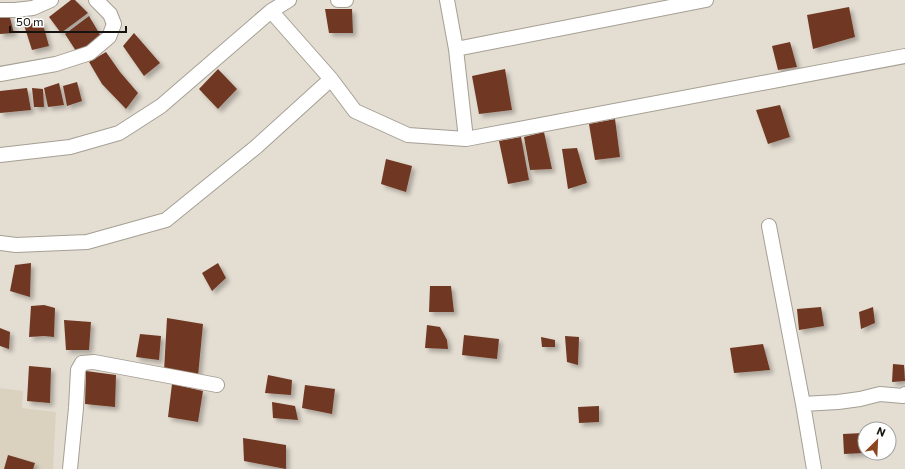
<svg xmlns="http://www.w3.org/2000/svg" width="905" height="469" font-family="Commissioner,sans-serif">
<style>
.built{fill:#dbd1bf}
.building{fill:#6f3922;filter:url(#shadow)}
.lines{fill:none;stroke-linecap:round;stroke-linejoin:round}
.street-casing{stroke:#a59f94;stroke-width:16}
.street{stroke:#fff;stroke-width:14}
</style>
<defs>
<filter id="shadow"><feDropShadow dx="3.5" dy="3.5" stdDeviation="2" flood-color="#0004"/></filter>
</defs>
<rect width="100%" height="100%" fill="#e4ddd2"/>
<!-- built -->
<path class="built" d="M0 388 23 391 22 408 56 412 53 469H0Z"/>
<!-- building -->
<path class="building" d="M71 0H75L88 13 61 33 49 17Z
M849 7 855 37 813 49 807 15Z
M325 9H352L353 33H329Z
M9 14 14 33 0 34V15Z
M89 16 102 38 76 51 65 34Z
M42 21 49 46 32 50 24 25Z
M134 33 160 63 144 76 123 46Z
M790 42 797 67 778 70 772 46Z
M106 52 120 72 138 93 126 109 102 84 89 62Z
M218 69 237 89 218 109 199 89Z
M505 69 512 110 479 114 472 76Z
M77 82 82 101 67 106 63 86Z
M59 83 64 105 48 107 44 88Z
M27 88 31 110 0 113V91Z
M32 88 43 89 44 107H34Z
M780 105 790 137 768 144 756 110Z
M615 119 620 157 595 160 589 124Z
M544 132 552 169 530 170 524 137Z
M521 137 529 180 508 184 499 141Z
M577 148 587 183 568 189 562 149Z
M386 159 412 166 406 192 381 184Z
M31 263 30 297 10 291 15 265Z
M218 263 226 278 212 291 202 273Z
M430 286H451L454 312H429Z
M44 305 55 308 54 337 44 336 29 337 31 306Z
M821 307 824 326 799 330 797 309Z
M873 307 875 323 861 329 859 312Z
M167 318 203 324 198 376 164 371Z
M64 320 91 322 89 350H66Z
M427 325 440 327 447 340 448 349 425 348Z
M0 328 10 332 9 349 0 346Z
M140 334 161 336 159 360 136 357Z
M464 335 499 339 497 359 462 355Z
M565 336 579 337 578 365 567 362Z
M541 337 555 340V347H542Z
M763 344 770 370 734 373 730 348Z
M893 364 904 365 905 381 892 382Z
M29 366 51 368 50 403 27 401Z
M86 371 116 375 115 407 85 404Z
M268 375 292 380 291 395 265 393Z
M172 384 203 391 198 422 168 417Z
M305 385 335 389 332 414 302 408Z
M272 402 295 406 298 420 273 418Z
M599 406V422L579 423 578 407Z
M863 433 864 453 844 454 843 434Z
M243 438 286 445V469L244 461Z
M8 455 35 463 33 469H4Z"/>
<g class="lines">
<!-- street casing -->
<g class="street-casing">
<path id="street" d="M338 0H346
M447 0 456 49 466 139
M0 10H15L33 8 51 0
M271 11 331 79 355 111 408 135 466 139 905 56
M456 49 706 0
M0 74 56 64 90 53 109 37 114 24 110 14 96 0
M0 155 70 147 119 133 161 106 271 11 289 0
M769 226 803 404 814 469
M0 243 16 245 87 242 166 220 256 147 331 79
M803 404 838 402 860 399 880 394 903 396 905 394
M70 469 76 408 78 370 82 363 94 362 217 385"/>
</g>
<!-- street -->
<use href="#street" class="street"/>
</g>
<!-- north arrow -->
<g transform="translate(877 441) rotate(24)"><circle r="19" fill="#ffffff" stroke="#a1a19f"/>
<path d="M0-3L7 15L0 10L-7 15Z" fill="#8c461f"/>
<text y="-6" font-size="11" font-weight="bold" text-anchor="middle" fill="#15130f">N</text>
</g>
<!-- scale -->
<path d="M10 26v6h116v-6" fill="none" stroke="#15130f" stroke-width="2"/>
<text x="16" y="26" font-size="12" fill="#15130f" stroke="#ffffff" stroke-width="3" paint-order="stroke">50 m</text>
</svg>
